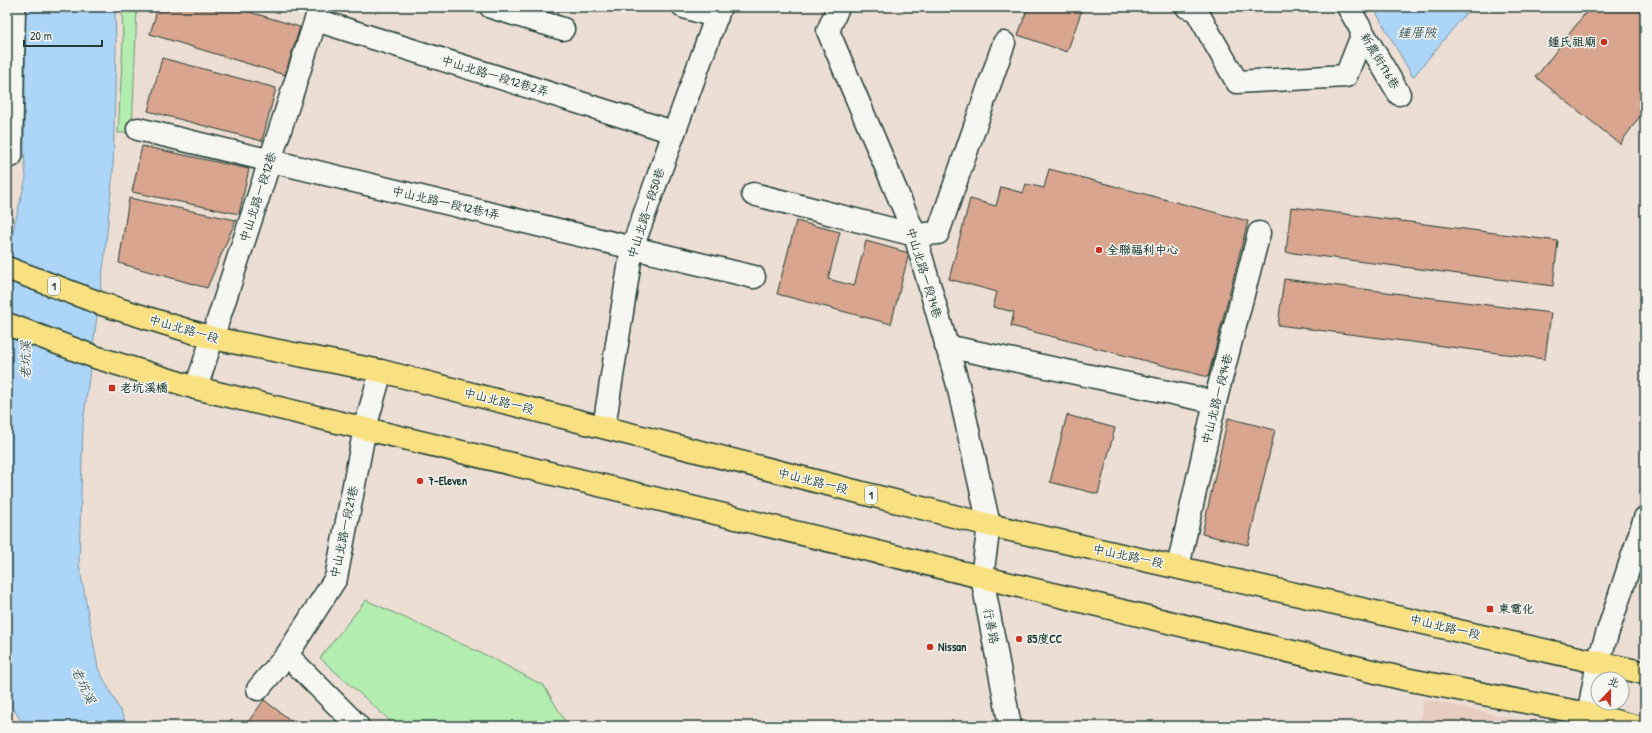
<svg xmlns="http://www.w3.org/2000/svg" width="1652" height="733" font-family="'Patrick Hand','LXGW WenKai TC',sans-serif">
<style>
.built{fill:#e7cdbf}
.green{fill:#b4edb0;stroke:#6a9572}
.water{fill:#add5f7;stroke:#7498a9}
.building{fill:#d9a58e;stroke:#1f3d34}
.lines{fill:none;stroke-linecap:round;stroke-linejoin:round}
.minor-casing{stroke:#1f3d34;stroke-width:25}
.major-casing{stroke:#1f3d34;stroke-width:25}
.minor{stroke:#f6f6f2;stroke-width:22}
.major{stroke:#f9e181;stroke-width:22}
.poi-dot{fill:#c8321e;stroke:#f6f6f2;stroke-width:1.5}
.labels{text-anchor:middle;stroke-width:3;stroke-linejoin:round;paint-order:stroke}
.shield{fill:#f6f6f2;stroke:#60746d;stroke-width:1}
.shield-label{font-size:11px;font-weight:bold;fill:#1f3d34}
.poi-label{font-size:12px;font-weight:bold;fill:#1f3d34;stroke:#f6f6f2;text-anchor:start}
.street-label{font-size:12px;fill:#1f3d34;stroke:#f6f6f2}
.water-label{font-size:13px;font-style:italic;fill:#3b5b5b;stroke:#f6f6f2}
</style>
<rect width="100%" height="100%" fill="#edded4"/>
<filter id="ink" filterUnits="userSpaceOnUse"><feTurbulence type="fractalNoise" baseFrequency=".025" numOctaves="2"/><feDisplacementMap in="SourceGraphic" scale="8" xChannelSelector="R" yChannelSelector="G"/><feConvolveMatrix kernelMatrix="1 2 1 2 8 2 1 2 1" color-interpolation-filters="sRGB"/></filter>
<g filter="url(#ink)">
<!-- built -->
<path class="built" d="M1424 699 1547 726H1418Z"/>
<!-- green -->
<path class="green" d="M122 7H137L132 132 118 133 123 42Z
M366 600 492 658 544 686 568 726H396L320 658Z"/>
<!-- water -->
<path class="water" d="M26 7H115L116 48 113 172 104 262 83 423 79 564 98 668 128 726H25L7 700V264L14 226 26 178 24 153Z
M1373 7H1471L1413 77Z"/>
<!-- building -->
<path class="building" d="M158 7H233L300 27 285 75 150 34Z
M1028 7H1083L1067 52 1018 35Z
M1590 7H1645V109L1620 144 1536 77Z
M162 58 276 88 262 141 148 111Z
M142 146 249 169 239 214 132 192Z
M1049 169 1248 221 1208 377 1011 326 1014 312 993 307 997 292 949 279 970 199 996 206 1001 187 1023 193 1026 184 1044 188Z
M129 198 236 220 207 288 119 263Z
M1291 207 1558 241 1553 286 1286 252Z
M796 221 840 232 828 279 854 286 866 241 909 253 891 324 777 294Z
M1284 279 1551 313 1545 359 1278 325Z
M1067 415 1115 428 1098 494 1050 482Z
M1228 418 1275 430 1248 545 1202 534Z
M264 700 298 726H245Z"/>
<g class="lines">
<!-- minor casing -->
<g class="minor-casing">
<path id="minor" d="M491 7 563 29
M684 7 717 17
M838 7 828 31 915 235 958 385 989 525 982 577 1010 726
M1187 7 1196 10 1237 82 1346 76 1363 33
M1348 7 1399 94
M316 20 673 132
M138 129 754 277
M11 156 14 7
M753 194 915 235 938 233 1004 43
M946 346 1215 402
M196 388 320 7
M604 427 632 248 720 7
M1178 567 1215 402 1259 233
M258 689 287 655
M358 726 287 655 336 578 365 428 381 371
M1586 726 1598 662 1645 518"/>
</g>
<!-- major casing -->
<g class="major-casing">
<path id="major" d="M7 268 102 304 212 338 381 371 989 525 1645 673
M7 324 95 357 196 388 1405 679 1588 714 1634 726"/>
</g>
<!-- minor -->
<use href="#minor" class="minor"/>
<!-- major -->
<use href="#major" class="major"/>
</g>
</g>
<!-- markers -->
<g class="poi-dot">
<circle cx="1604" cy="42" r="4"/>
<circle cx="1099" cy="250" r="4"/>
<rect x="108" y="384" width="8" height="8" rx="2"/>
<circle cx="420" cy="481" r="4"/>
<rect x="1486" y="605" width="8" height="8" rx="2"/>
<circle cx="1019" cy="639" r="4"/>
<circle cx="930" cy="647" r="4"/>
</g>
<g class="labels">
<!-- shield labels -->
<g class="shield">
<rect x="48" y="277" width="12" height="18" rx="3"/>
<rect x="865" y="486" width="12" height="18" rx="3"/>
</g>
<g class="shield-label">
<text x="54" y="290">1</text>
<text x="871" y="499">1</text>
</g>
<!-- poi labels -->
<g class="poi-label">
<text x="1596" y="46" text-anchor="end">鍾氏祖廟</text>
<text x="1107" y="254">全聯福利中心</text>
<text x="120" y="392">老坑溪橋</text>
<text x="428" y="485">7-Eleven</text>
<text x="1498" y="613">東電化</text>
<text x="1027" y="643">85度CC</text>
<text x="938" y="651">Nissan</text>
</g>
<!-- street labels -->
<g class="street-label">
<text transform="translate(1380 61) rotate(59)" y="4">新農街176巷</text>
<text transform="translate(495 76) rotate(17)" y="4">中山北路一段12巷2弄</text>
<text transform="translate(258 197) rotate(-72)" y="4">中山北路一段12巷</text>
<text transform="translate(446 203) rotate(13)" y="4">中山北路一段12巷1弄</text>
<text transform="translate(646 213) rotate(-72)" y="4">中山北路一段50巷</text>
<text transform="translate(924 273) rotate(73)" y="4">中山北路一段74巷</text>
<text transform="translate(184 329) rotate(16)" y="4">中山北路一段</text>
<text transform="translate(1217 399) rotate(-76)" y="4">中山北路一段94巷</text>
<text transform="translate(499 401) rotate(14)" y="4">中山北路一段</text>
<text transform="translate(813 481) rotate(14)" y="4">中山北路一段</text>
<text transform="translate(344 532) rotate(-78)" y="4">中山北路一段21巷</text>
<text transform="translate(1128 556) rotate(12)" y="4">中山北路一段</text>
<text transform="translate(991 626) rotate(79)" y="4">行善路</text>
<text transform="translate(1445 627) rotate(13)" y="4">中山北路一段</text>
</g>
<!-- water labels -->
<g class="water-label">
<text x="1417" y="37">鍾厝陂</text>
<text transform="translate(25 360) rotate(-90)" y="5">老坑溪</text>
<text transform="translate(84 685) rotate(65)" y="5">老坑溪</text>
</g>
</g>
<!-- margin -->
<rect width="1652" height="733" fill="none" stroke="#f6f6f2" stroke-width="24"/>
<rect x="12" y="12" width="1628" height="709" fill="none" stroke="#1f3d34" stroke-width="1.5" filter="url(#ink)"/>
<!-- north arrow -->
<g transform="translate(1610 691) rotate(22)"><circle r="19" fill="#f6f6f2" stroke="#a0aca6"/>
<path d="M0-3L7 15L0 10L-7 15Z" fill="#c8321e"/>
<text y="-6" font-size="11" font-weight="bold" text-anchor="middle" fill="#1f3d34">北</text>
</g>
<!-- scale -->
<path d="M24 40v6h78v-6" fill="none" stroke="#1f3d34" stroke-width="2"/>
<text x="30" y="40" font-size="12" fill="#1f3d34" stroke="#f6f6f2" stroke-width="3" paint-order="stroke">20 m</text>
</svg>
